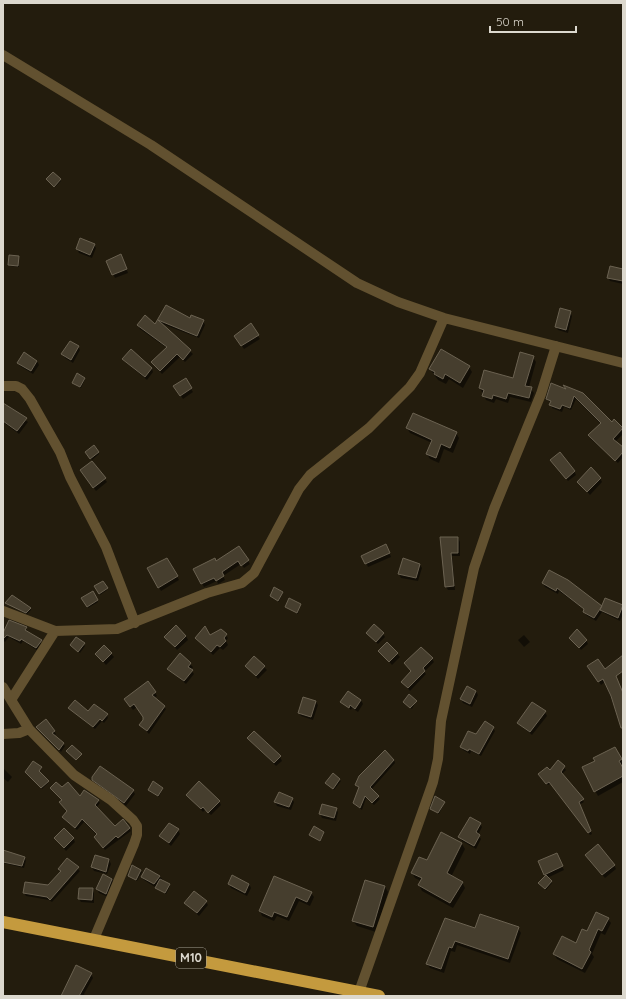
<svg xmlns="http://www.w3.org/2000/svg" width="626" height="999" font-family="Quicksand,sans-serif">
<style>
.shadow{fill:#0007}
.building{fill:#463e2e;stroke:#6b6251}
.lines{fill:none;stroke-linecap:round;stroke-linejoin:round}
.minor{stroke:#625130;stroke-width:10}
.highway{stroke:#c49a3e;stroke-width:12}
.labels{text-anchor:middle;stroke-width:3.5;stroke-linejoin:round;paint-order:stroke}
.shield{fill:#231c0d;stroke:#a4a094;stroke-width:1}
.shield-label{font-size:12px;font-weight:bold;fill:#dcd8ce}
</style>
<rect width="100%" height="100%" fill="#231c0d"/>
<!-- shadow -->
<path class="shadow" d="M48 180H60L61 181 55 187Z
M94 245 96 248 92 258 79 253 77 249Z
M19 257V267L10 266 9 264Z
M123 259 128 273 115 278 107 261Z
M623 270V284L610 281 608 277Z
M166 306 190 319 203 321 205 325 199 338 160 323 193 354 185 362 180 357 162 374 152 363 167 348 140 329 138 325H156Z
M570 312 572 316 568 333 558 330 556 326Z
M251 325 260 339 244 349 237 339Z
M78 347 80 350 73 363 65 358 63 354Z
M533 357 536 362 529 387 534 393 531 402 510 397 508 403 496 399 494 403 486 400 480 388 485 371 514 380Z
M123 360 152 369 153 372 147 380Z
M37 361 39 365 33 374 20 366 18 363Z
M469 367 472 372 463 388 449 379 446 384 438 380 430 369Z
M85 379 81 388 74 384Z
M185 380 193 392 183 399 175 387Z
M568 391 612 423 614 421 622 429 623 434 615 442 623 449V457L618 463 591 439 589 435 601 424 576 399 571 410 564 407 562 412 552 408 551 403 547 399Z
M3 404 28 422 19 434 3 422Z
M407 428 456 433 459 438 453 453 444 449 439 463 430 459 427 454 432 443 410 433Z
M93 447 99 454 92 460 86 452Z
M92 462 107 482 96 491 81 471Z
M554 464 574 471 576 475 568 481Z
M600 478 602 482 590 495 578 482Z
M441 538H458L460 542V556H452L455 590H448L446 587Z
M239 547 250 564 244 568 241 564 223 576 225 580 218 584 217 581 204 587 195 570 216 563Z
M388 549 391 557 368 567 363 556Z
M167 559 179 580 161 591 148 569Z
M404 560 420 565 422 568 418 581 401 578 399 574Z
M549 571 602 608 606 599 623 606V614L620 621 602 612 596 621 586 615 585 610 559 591 558 594 545 587 543 583Z
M102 582 107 590 100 595 95 586Z
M92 592 98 602 88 608 83 598Z
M282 593 279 602 271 596Z
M7 603 30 608 31 610 27 614Z
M300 605 298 614 286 607Z
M26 628 27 632 42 644 38 651 23 641 21 644 9 637 5 642 3 640V635Z
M221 630 228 638 226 641 228 645 223 650 220 648 213 655 196 638 210 637Z
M367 633 383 634 385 637 378 644Z
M524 635 530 642 524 647 518 640Z
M186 636 188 640 177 650 166 637Z
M77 638 85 646 80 653 71 645Z
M570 638 586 640 588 644 581 650Z
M387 643 400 657 392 665 382 654Z
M104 646 114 657 106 665 96 654Z
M180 655 193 667 191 670 194 674 186 684 168 669Z
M254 657 267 670 258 679 246 666Z
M432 659 434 662 424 672 426 674 410 691 402 682 412 671 405 664Z
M589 667 623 694V716L617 714 605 682 601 685Z
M148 682 157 696 154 698 166 709 149 734 140 725 144 720V717L137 707 133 710 127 702Z
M476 691 478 695 472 707 463 703 461 699Z
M361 700 363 704 358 712 352 708 351 710 342 702Z
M416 701 412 709 405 703Z
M316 702 318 705 313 720 301 716 299 713Z
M69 708 107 715 108 718 104 723 102 721 95 729Z
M545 712 547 716 532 735 518 723Z
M46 721 56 734 54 736 65 746 61 752 39 730Z
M493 728 495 731 481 756 471 751 470 754 463 750 461 747 476 736Z
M248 738 280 757 282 761 276 766Z
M615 748 623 764 621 766 623 770V782L598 796 583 768 596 761Z
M394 760 395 763 371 790 380 799 374 805 366 798 362 810 355 805 354 803 359 788 356 785Z
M558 761 566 770 562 774 584 802 579 805 592 834 590 835 551 783 548 785 541 777 550 771Z
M33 762 42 768 39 772 48 783 42 789 27 773Z
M4 769 12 777 8 782 3 778Z
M333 774 341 781 334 790 327 784Z
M93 779 133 791 135 794 126 806 96 783Z
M51 788 62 789 80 797 98 800 100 803 96 808 115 827 129 828 131 831 105 850 95 837 97 835 84 822 77 830 65 820 63 817 68 811 60 803 62 800Z
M163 788 159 797 149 790Z
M279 793 292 799 294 802 291 810 277 806 275 802Z
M187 795 219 801 221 805 211 815 205 810 203 812Z
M444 803 439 814 432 810Z
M336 809 338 812 336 821 322 818 320 814Z
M480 824 482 827 478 835 481 839 476 849 462 841 460 837Z
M178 830 180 834 171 846 160 836Z
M324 833 320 842 311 835Z
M441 834 462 844 465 849 451 877 462 882 465 888 453 908 422 891 419 885 421 881 415 878 412 873 428 862Z
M73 838 75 842 66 851 56 839Z
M3 851 24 858 26 860 24 868 3 863Z
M558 857 564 870 547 878 552 883 546 890 540 885 546 876 545 874Z
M67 859 80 871 52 902 49 900 26 896 24 893 26 883 49 886 61 872 59 869Z
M588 859 614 865 616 869 605 878Z
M109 860 111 864 107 874 94 871 92 867Z
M133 866 142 872 137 881 129 875Z
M159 876 170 886 166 894 144 880 142 877Z
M275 878 311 893 314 897 310 906 299 901 289 921 277 916 274 921 262 916 260 911Z
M112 880 114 883 108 897 99 893 97 889Z
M229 884H249L251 888 247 896 231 888Z
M385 887 388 892 376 932 357 926 353 921Z
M92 889 94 893V903L81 902 79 899Z
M206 902 208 905 199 916 185 903Z
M445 919 475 930 518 928 521 933 510 963 457 945 455 952 451 951 444 973 430 968 427 964Z
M608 919 611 923 605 935 601 933 592 954 594 957 585 973 557 959 554 954 577 945 587 932Z
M91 974 93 978 84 994 85 996H64Z"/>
<!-- building -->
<path class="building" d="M53 172 61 179 54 187 46 179Z
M80 238 95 244 90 255 76 249Z
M121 254 127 269 112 275 106 261Z
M9 255 19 256 18 266 8 265Z
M610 266 623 269V281L607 278Z
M166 305 190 318 191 315 204 320 197 336 158 320 191 350 183 360 177 354 160 371 151 362 167 347 137 325 145 315 155 324Z
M560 308 571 311 566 330 555 327Z
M251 323 259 335 241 346 234 336Z
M70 341 79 346 71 360 61 354Z
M131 349 152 368 145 377 122 359Z
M441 349 470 366 460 383 445 374 443 379 434 374 435 372 429 369Z
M24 352 37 361 31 371 17 363Z
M520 352 534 356 525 386 532 387 529 398 508 393 506 399 493 395 492 399 482 396 484 390 479 388 484 370 513 378Z
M77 373 85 378 80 387 72 383Z
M186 378 192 388 180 396 173 386Z
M551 383 566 389 563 385 583 393 612 422 614 419 623 428 613 439 623 447V452L615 461 588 435 601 423 574 396 570 408 562 405 560 409 549 405 551 401 546 399Z
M3 403 27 418 17 431 3 421Z
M413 413 457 432 450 448 441 444 436 458 426 454 432 440 406 428Z
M94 445 99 452 90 459 85 452Z
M560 452 575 471 566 479 550 460Z
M92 461 106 478 93 488 80 470Z
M591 467 601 478 587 492 577 482Z
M440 537H458V553H451L454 586 445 587Z
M386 544 390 553 365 564 361 556Z
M239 546 249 560 241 566 238 561 222 572 224 576 216 581 214 578 201 584 193 569 215 558 216 561Z
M167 558 178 576 158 588 147 568Z
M403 558 420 564 416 578 398 574Z
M549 570 568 580 602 606 594 618 583 612 584 609 557 588 556 591 542 583Z
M103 581 108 588 99 594 94 586Z
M274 587 283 592 278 601 270 596Z
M93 591 98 600 87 607 81 598Z
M12 595 31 608 26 613 5 603Z
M289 598 301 604 297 613 285 607Z
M605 598 623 605 618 618 600 610Z
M9 620 27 627 25 630 42 640 36 648 21 639 20 641 7 635 3 639V633Z
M374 624 384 633 376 642 366 633Z
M176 625 186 636 175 647 164 637Z
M205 626 210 635 221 629 227 634 224 638 226 641 220 647 217 645 211 652 195 638Z
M577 629 587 640 579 648 569 638Z
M76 637 85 643 78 652 70 645Z
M387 642 398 653 389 662 378 651Z
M104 645 112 653 103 662 95 654Z
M421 647 433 658 423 668 425 671 408 688 401 682 411 671 404 663Z
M180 653 191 663 188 667 193 670 184 681 167 669Z
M623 655V671L616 676 623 693V728H621L611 696 603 679 598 682 587 666 598 659 605 669Z
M254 656 265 666 256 676 245 666Z
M148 681 156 692 152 695 165 706 147 731 139 725 143 720V717L134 704 130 707 124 699Z
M467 686 476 691 470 704 460 699Z
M348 691 361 700 355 709 350 705 349 708 340 702Z
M409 694 417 701 410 708 403 702Z
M303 697 316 701 311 717 298 713Z
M75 700 88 711 94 704 108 714 102 721 100 719 93 727 68 708Z
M532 702 546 711 530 732 517 723Z
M46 719 55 731 52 733 64 743 59 750 36 727Z
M485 721 494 727 479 754 469 749 468 751 460 747 468 731 476 734Z
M254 731 281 756 274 763 247 738Z
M72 745 82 754 76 760 66 751Z
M615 747 622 759 619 761 623 768V776L594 792 582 767 595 761 593 758Z
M385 750 394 760 370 787 379 796 372 803 365 796 360 808 353 803 359 787 355 785 359 776Z
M558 760 565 766 561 772 584 799 579 802 591 831 588 833 549 782 546 784 538 774 547 767 550 770Z
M33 761 42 767 39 771 49 781 41 788 25 772Z
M100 766 134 790 124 803 92 780V777Z
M333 773 340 779 333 789 325 783Z
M153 781 163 788 158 796 148 790Z
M199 781 220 801 208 813 203 807 201 809 186 795Z
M56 782 62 787 68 782 80 796 84 790 99 800 95 805 115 826 123 819 130 828 118 838 116 836 103 848 94 837 97 834 82 819 75 828 62 817 67 811 59 802 62 800 50 788Z
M279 792 293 798 289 807 274 802Z
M435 796 445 802 438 813 430 809Z
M322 804 337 808 334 818 319 814Z
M470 817 481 823 476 832 480 835 474 846 458 837Z
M169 823 179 829 169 843 159 836Z
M314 826 324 832 320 841 309 835Z
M64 828 74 838 64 848 54 838Z
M441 832 462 843 447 873 463 882 450 903 418 885 422 878 411 873 419 857 427 860Z
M598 844 615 865 602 875 585 855Z
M3 850 25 857 22 866 3 862Z
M557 853 563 866 544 875 538 861Z
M95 855 109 859 106 872 91 867Z
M67 858 79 867 50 900 47 897 23 893 25 882 48 885 61 871 58 869Z
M132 865 141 870 136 880 128 876Z
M146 868 160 876 154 884 141 877Z
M103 874 112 879 106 894 96 889Z
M232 875 249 884 245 893 228 884Z
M546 875 552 881 545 889 538 883Z
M274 876 312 892 307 902 296 897 287 917 274 912 272 917 259 911Z
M160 879 170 884 165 893 155 888Z
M365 880 385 886 373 927 352 921Z
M79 888H93L92 900 78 899Z
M194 891 207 901 197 913 184 903Z
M596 912 609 918 602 931 598 929 589 950 591 952 582 969 553 954 562 936 576 943 582 929 587 931Z
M480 914 519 927 508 959 455 941 452 948 449 947 441 969 426 964 445 918 475 928Z
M76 965 92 973 79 996H61Z"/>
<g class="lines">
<!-- minor -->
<path class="minor" d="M3 55 151 145 357 283 398 302 444 318 623 363
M3 386H16L22 389 30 399 60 452 70 477 106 547 135 623
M3 611 55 631 117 629 207 593 242 583 254 573 299 489 310 475 369 428 410 387 420 373 444 318
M3 687 11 700 55 631
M11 700 29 729 74 775 111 800 133 820 137 826V835L134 844 94 939
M3 734 19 733 29 729
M359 992 433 782 438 759 441 721 474 568 494 509 541 394 556 346"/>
<!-- highway -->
<path class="highway" d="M3 922 379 996"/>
</g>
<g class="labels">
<!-- shield labels -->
<rect class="shield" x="176" y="948" width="30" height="20" rx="3"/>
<g class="shield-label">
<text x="191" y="962">M10</text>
</g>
</g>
<!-- border -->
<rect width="626" height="999" fill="none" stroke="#dcd8ce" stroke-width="8"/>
<!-- scale -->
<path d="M490 26v6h86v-6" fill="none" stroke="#dcd8ce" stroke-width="2"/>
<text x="496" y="26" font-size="12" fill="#dcd8ce" stroke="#231c0d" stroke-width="3" paint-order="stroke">50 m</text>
</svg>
